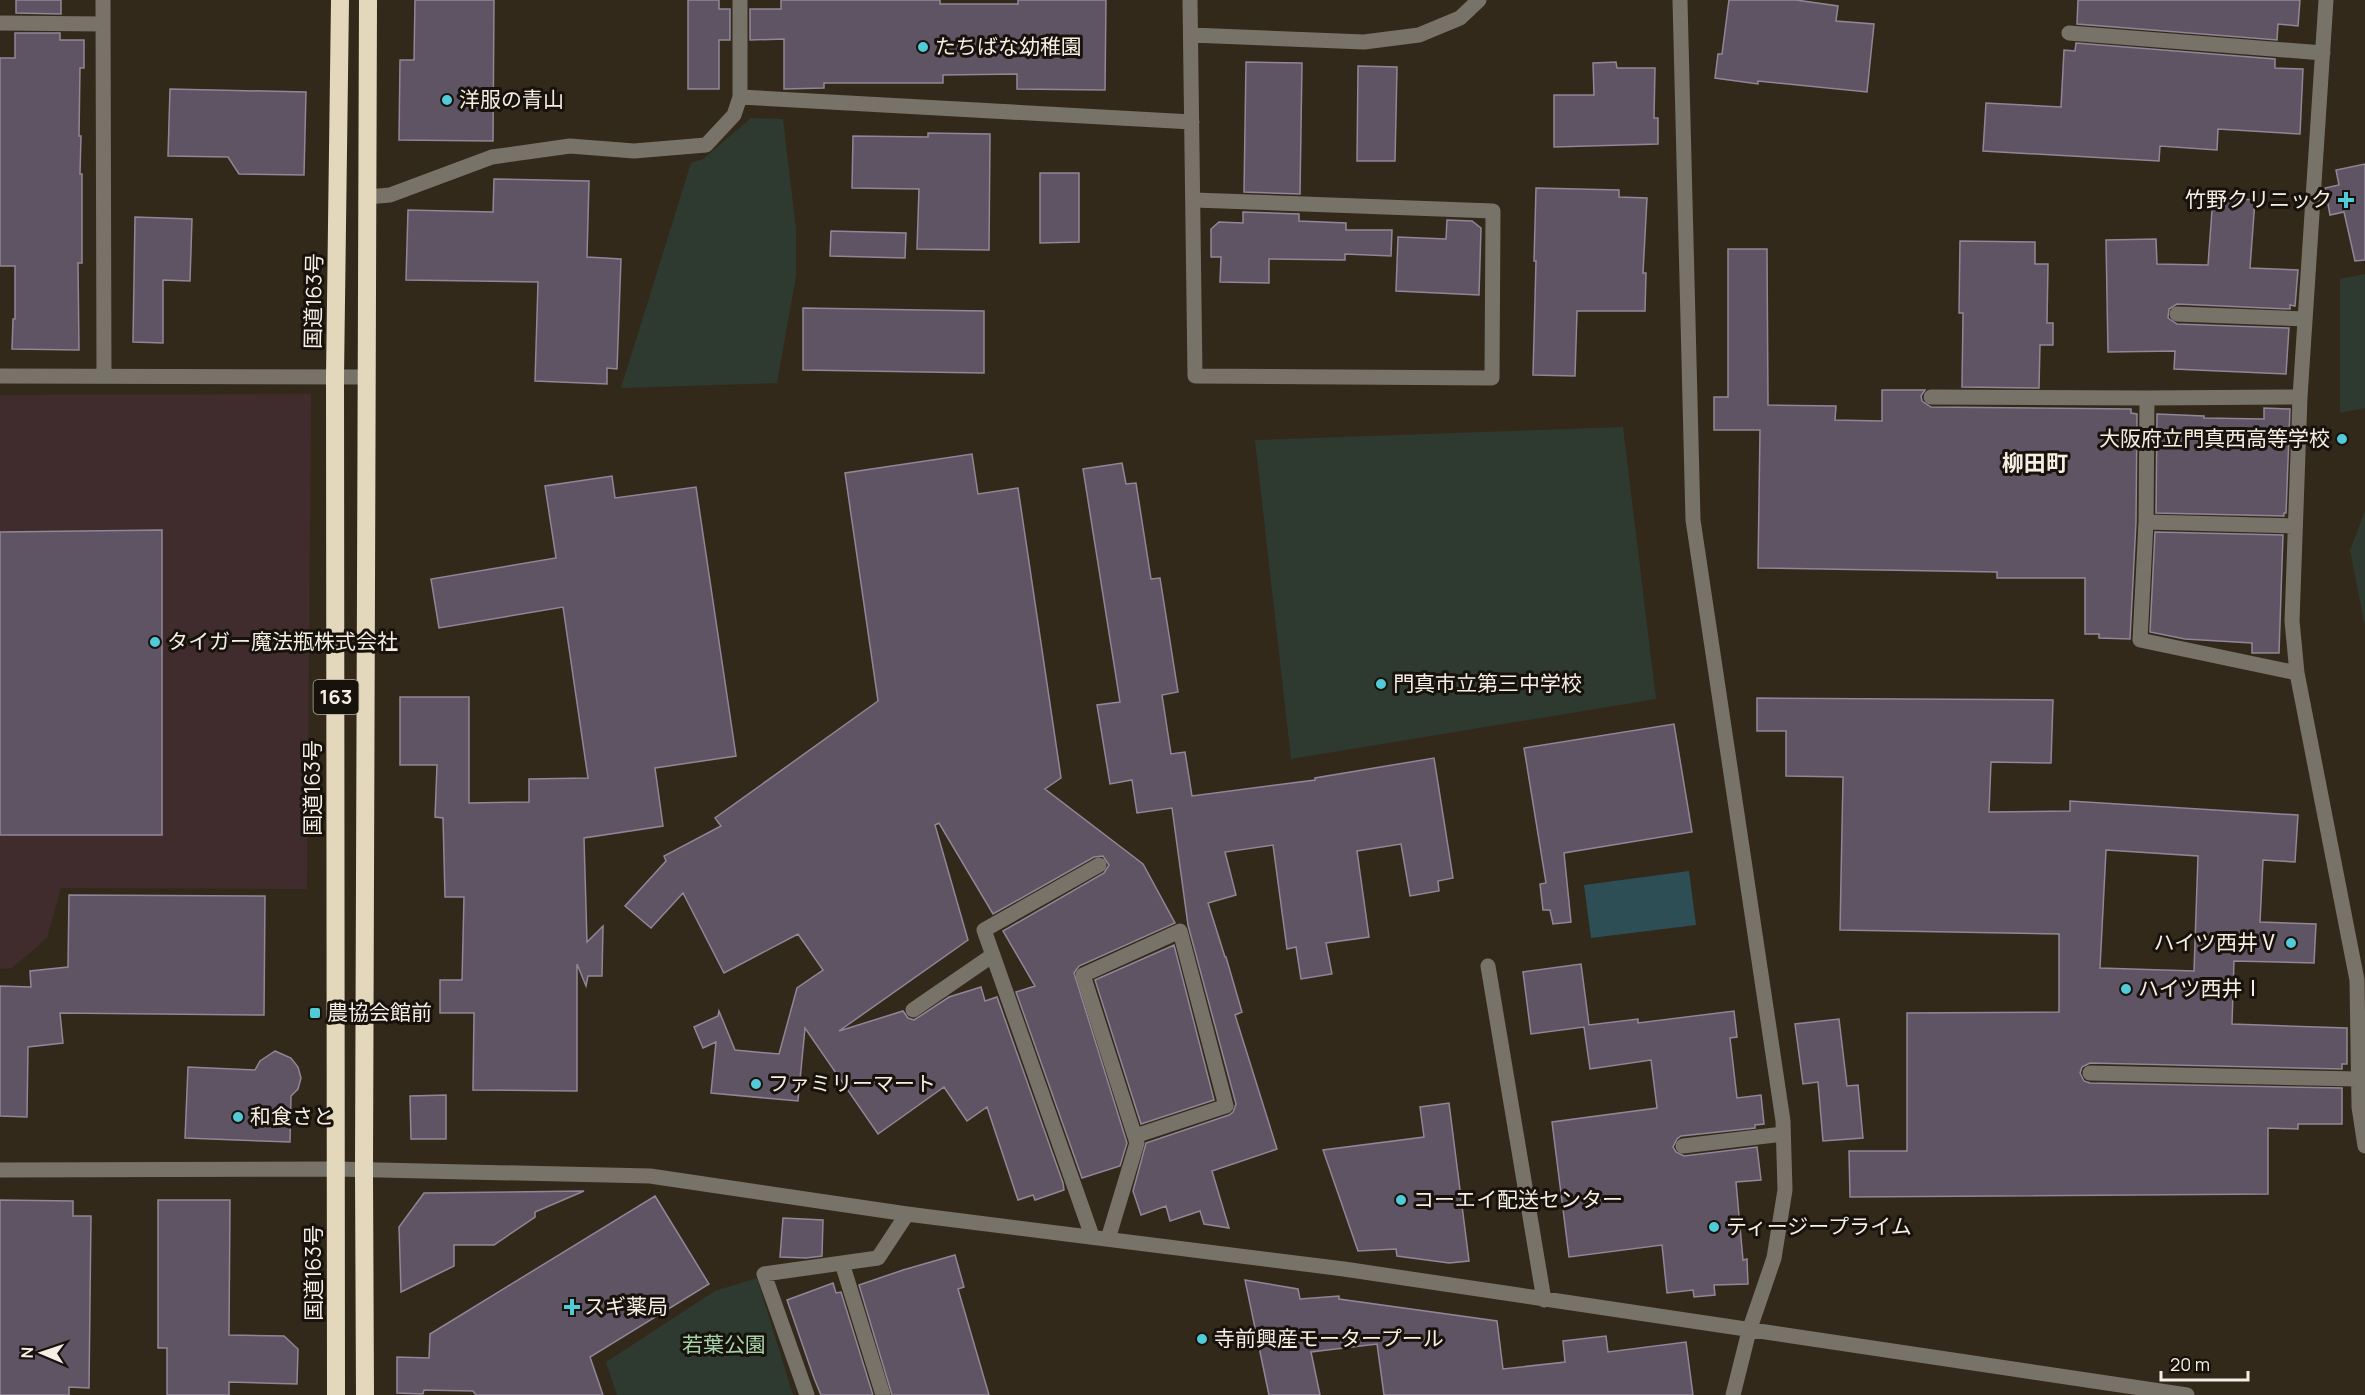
<svg xmlns="http://www.w3.org/2000/svg" width="2365" height="1395" font-family="Manrope,'Noto Sans JP',sans-serif">
<style>
.commercial{fill:#412c2d}
.green{fill:#2e3a2f}
.water{fill:#2d4e55}
.building{fill:#5f5464;stroke:#918697;stroke-width:1.5;fill-rule:evenodd}
.lines{fill:none;stroke-linecap:round;stroke-linejoin:round}
.minor{stroke:#787368;stroke-width:15}
.highway{stroke:#e3d8bb;stroke-width:18}
.poi-dot{fill:#52cbd8;stroke:#17130c;stroke-width:2}
.labels{text-anchor:middle;stroke-width:6;stroke-linejoin:round;paint-order:stroke}
.shield{fill:#17130c;stroke:#b2aca3;stroke-width:1.5}
.shield-label{font-size:20px;font-weight:bold;fill:#f4eee4}
.poi-label{font-size:21px;fill:#f4eee4;stroke:#17130c;text-anchor:start}
.street-label{font-size:21px;fill:#f4eee4;stroke:#17130c}
.park-label{font-size:21px;fill:#a6d1a9;stroke:#17130c}
.neighbourhood-label{font-size:22px;font-weight:bold;fill:#f4eee4;stroke:#17130c}
</style>
<rect width="100%" height="100%" fill="#33291a"/>
<!-- commercial -->
<path class="commercial" d="M311 394 307 889 61 888 47 938 12 968 0 969V395Z"/>
<!-- green -->
<path class="green" d="M751 118 783 119 796 229V276L777 383 621 388 691 163 703 159Z
M2365 274V408L2340 413V279Z
M1623 427 1656 699 1291 759 1255 440Z
M2365 511V626L2350 550Z
M757 1278 793 1395H617L606 1362 715 1291Z"/>
<!-- water -->
<path class="water" d="M1689 871 1696 925 1591 938 1584 885Z"/>
<!-- building -->
<path class="building" d="M16 0H61V14L16 13Z
M415 0H494L493 141 399 140 400 60H414Z
M688 0H719V9H730V40H719V89H688Z
M781 0H940V4H1018V0H1106L1105 90 1017 89V74L943 75V83H824V88L784 89V39L750 40V9H781Z
M1729 0H1796L1838 6 1836 21 1874 24 1867 92 1758 81V84L1715 78 1718 54H1722Z
M2078 0H2300L2298 26 2278 24 2277 40 2077 24Z
M15 33H60V40H84V68H80L79 136H81L80 174H82V263H78L79 350 12 349 13 319H15V266H0V58H15Z
M2076 43 2275 59V68L2303 69 2300 134 2218 129 2217 150 2160 146 2159 161 1983 151 1986 103 2061 107 2064 50 2075 51Z
M1246 62 1302 63 1300 194 1244 192Z
M1616 62 1617 68H1655L1654 118H1658V144L1554 147V95H1594L1593 63Z
M1358 66 1397 67 1395 161H1357Z
M170 89 306 92 304 175 239 174 228 157 168 156Z
M928 133 990 134 989 250 917 249 919 189 852 188 853 136 928 137Z
M2365 164V260L2355 261 2344 212 2330 215 2325 188 2339 185 2336 170Z
M1040 173H1079V242L1040 243Z
M494 179 589 181 587 257 621 259 617 369 607 368V384L535 381 538 282 406 280 408 210 493 212Z
M1536 188 1619 190V197L1647 198 1643 273H1646L1645 311H1577L1575 376 1533 375 1536 261H1534Z
M2213 197 2255 200 2250 268 2298 270 2295 306 2290 305V309L2177 304 2169 309 2168 318 2177 324 2289 328 2286 374 2174 369 2175 351 2108 352 2106 240 2156 239 2157 264 2208 265Z
M1243 212 1299 214V221L1346 223V230H1392L1391 256 1345 254V260L1269 259V283L1220 282 1221 257H1211V229L1219 222 1243 223Z
M135 217 192 219 190 281 163 280V343L133 342Z
M1447 220 1472 221 1481 228 1479 295 1396 291 1398 237 1446 239Z
M831 231 906 233 905 258 830 256Z
M1960 241 2035 242V264H2048L2047 323H2053V345H2040L2039 388 1962 387 1963 313H1959Z
M1728 249H1767L1768 405 1836 406 1835 420 1882 421V390H1925L1921 396 1922 401 1931 407 2131 409V413L2137 414 2136 522 2130 639 2099 638V634H2085V578H1997V572L1758 568 1760 430H1714V397H1728Z
M803 308 984 311V373L803 370Z
M2264 408 2290 409 2286 513H2284V516L2156 513 2157 414 2204 416V418L2264 419Z
M972 454 978 494 1018 488 1061 778 1045 789 1143 864 1175 923 1079 966 1074 973 1127 1143 1120 1166 1082 1178 1016 992 1035 986 1003 931 1104 873 1109 865 1103 856 1094 857 993 914 939 823 935 825 968 940 839 1031 903 1011 908 1018 914 1020 949 997 981 987 985 1001 997 997 1063 1183 1064 1190 1035 1200 1033 1195 1018 1200 987 1107 967 1121 944 1087 878 1134 805 1028 798 1101 711 1093 716 1042 703 1048 694 1027 718 1016 719 1011 735 1050 779 1054 797 988 823 970 798 934 724 973 683 893 651 928 625 906 666 861 664 856 721 826 715 818 878 701 845 473Z
M1122 463 1126 484 1136 483 1151 579 1160 578 1178 692 1162 695 1171 754 1185 752 1192 796 1315 780V778L1434 758 1453 878 1438 881 1439 891 1410 896 1401 844 1357 851 1369 937 1326 943 1332 974 1301 979 1296 947 1287 949 1273 845 1225 852 1236 895 1208 903 1225 957H1226L1242 1012 1235 1015 1277 1149 1212 1171 1229 1228 1204 1224 1200 1211 1170 1221 1166 1206 1141 1215 1133 1191 1146 1143 1229 1115 1233 1112 1236 1104 1188 925 1172 808 1137 813 1132 780 1110 784 1097 705 1120 702 1083 469Z
M612 476 615 498 696 487 736 756 655 768 663 826 584 838 587 942 603 926 602 976H588L586 986 577 964V1091L473 1090 474 1013H440V980H462L464 897H445L443 818 435 817 437 765H400V697H469V803L529 802V779L588 778 563 607 439 628 431 579 556 558 545 486Z
M162 530V835H0V532Z
M2155 532 2283 535 2279 653H2252V643L2185 639 2150 632Z
M1757 698 2053 700 2051 763 1991 762 1989 812 2070 811V801L2298 815 2295 862 2263 860 2260 922 2316 924 2314 963 2234 961 2232 1024 2347 1028V1064H2342V1069L2090 1063 2082 1067 2080 1073 2084 1081 2090 1083 2342 1088V1124H2298V1129L2268 1128V1194L1850 1197 1849 1151H1907V1013L2059 1012V934L1840 930 1843 777 1786 776V731H1757ZM2106 850 2198 856 2194 971 2100 968Z
M1674 724 1692 832 1564 853 1571 922 1553 924 1550 910H1543L1540 884 1546 883 1524 748Z
M69 895 265 896 264 1015 60 1013 63 1043 28 1047 27 1117 0 1116V986L31 987 30 971 68 967Z
M1174 945 1214 1100 1141 1124 1095 980Z
M1581 964 1589 1025 1638 1019V1023L1734 1011 1737 1037 1730 1038 1737 1098 1761 1095 1764 1124 1755 1125V1128L1681 1136 1677 1139 1673 1147 1676 1152 1684 1156 1757 1147 1761 1180 1736 1182 1743 1260 1747 1259 1748 1284 1714 1285 1715 1295 1694 1297 1693 1290 1667 1293 1662 1245 1569 1257 1552 1122 1657 1108 1651 1060 1590 1069 1584 1027 1531 1034 1523 972Z
M1839 1019 1847 1086 1858 1085 1863 1138 1823 1141 1818 1082 1803 1084 1795 1024Z
M275 1051 291 1058 298 1067 301 1078 298 1089 291 1096 290 1142 185 1138 188 1067 255 1070 260 1061Z
M446 1095V1139H411L410 1096Z
M1449 1103 1469 1261 1449 1263 1397 1256 1396 1249 1358 1251 1323 1150 1424 1137 1420 1107Z
M584 1191 535 1212V1217L494 1245H454V1266L401 1292 399 1227 424 1193Z
M655 1196 709 1284 590 1357 603 1395H476L473 1391 424 1390 423 1394 397 1393V1357L429 1358 430 1334Z
M0 1200 73 1201V1216H91L89 1388 69 1387V1395H0Z
M158 1200H230L229 1335 284 1336 298 1349 297 1384 229 1382V1395H167V1348H158Z
M783 1218 823 1220 822 1256 806 1258 780 1257Z
M955 1255 964 1287 958 1289 989 1395H892L859 1285 903 1270Z
M1245 1280 1298 1289 1300 1299 1339 1296V1299L1497 1321 1503 1369 1565 1362 1563 1341 1606 1336 1608 1352 1686 1342 1693 1395H1384L1377 1344 1311 1352 1320 1395H1269Z
M833 1283 836 1293 841 1292 873 1395H821L814 1378 787 1300Z"/>
<g class="lines">
<!-- minor -->
<path class="minor" d="M103 0 104 376
M740 0V97L1192 122
M1190 0 1195 376 1492 378 1493 211 1194 200
M1680 0 1693 520 1783 1121 1785 1190 1774 1258 1749 1331 1733 1395
M2326 0 2300 397 2292 621 2297 673 2357 980 2359 1107 2365 1146
M0 23 103 24
M2069 33 2323 53
M1191 35 1364 42 1419 35 1460 18 1479 0
M367 197 390 195 492 157 570 146 634 151 706 145 734 115 740 97
M2177 314 2305 319
M0 376 366 377
M1931 397 2147 398
M2146 522 2294 526
M2297 673 2140 640 2146 522 2147 398 2300 397
M1488 966 1544 1300
M913 1010 993 955
M2090 1073 2358 1079
M1683 1146 1783 1134
M0 1170 336 1169 650 1176 907 1214 1344 1269 2187 1395
M1092 1236 984 930 1099 865
M1108 1239 1137 1143 1083 975 1180 931 1226 1106 1135 1136
M842 1263 883 1395
M807 1395 764 1274 878 1258 907 1214"/>
<!-- highway -->
<path class="highway" d="M336 1395 335 377 340 0
M365 1395 364 1170 368 0"/>
</g>
<!-- markers -->
<g class="poi-dot">
<circle cx="923" cy="47" r="6"/>
<circle cx="447" cy="100" r="6"/>
<path d="M2343 191h6v6h6v6h-6v6h-6v-6h-6v-6h6z"/>
<circle cx="2342" cy="439" r="6"/>
<circle cx="155" cy="642" r="6"/>
<circle cx="1381" cy="684" r="6"/>
<circle cx="2291" cy="943" r="6"/>
<circle cx="2126" cy="989" r="6"/>
<rect x="309" y="1007" width="12" height="12" rx="3"/>
<circle cx="756" cy="1084" r="6"/>
<circle cx="238" cy="1117" r="6"/>
<circle cx="1401" cy="1200" r="6"/>
<circle cx="1714" cy="1227" r="6"/>
<path d="M569 1298h6v6h6v6h-6v6h-6v-6h-6v-6h6z"/>
<circle cx="1202" cy="1339" r="6"/>
</g>
<g class="labels">
<!-- shield labels -->
<rect class="shield" x="313.5" y="680" width="45" height="34" rx="4.5"/>
<g class="shield-label">
<text x="336" y="704">163</text>
</g>
<!-- poi labels -->
<g class="poi-label">
<text x="935" y="54">たちばな幼稚園</text>
<text x="459" y="107">洋服の青山</text>
<text x="2332" y="207" text-anchor="end">竹野クリニック</text>
<text x="2330" y="446" text-anchor="end">大阪府立門真西高等学校</text>
<text x="167" y="649">タイガー魔法瓶株式会社</text>
<text x="1393" y="691">門真市立第三中学校</text>
<text x="2279" y="950" text-anchor="end">ハイツ西井Ⅴ</text>
<text x="2138" y="996">ハイツ西井Ⅰ</text>
<text x="327" y="1020">農協会館前</text>
<text x="768" y="1091">ファミリーマート</text>
<text x="250" y="1124">和食さと</text>
<text x="1413" y="1207">コーエイ配送センター</text>
<text x="1726" y="1234">ティージープライム</text>
<text x="584" y="1314">スギ薬局</text>
<text x="1214" y="1346">寺前興産モータープール</text>
</g>
<!-- street labels -->
<g class="street-label">
<text transform="translate(314 301) rotate(-89)" y="7">国道163号</text>
<text transform="translate(313 788) rotate(-90)" y="7">国道163号</text>
<text transform="translate(314 1273) rotate(-90)" y="7">国道163号</text>
</g>
<!-- park labels -->
<g class="park-label">
<text x="724" y="1352">若葉公園</text>
</g>
<!-- neighbourhood labels -->
<g class="neighbourhood-label">
<text x="2035" y="471">柳田町</text>
</g>
</g>
<!-- north arrow -->
<g transform="translate(42 1353) rotate(272)" stroke="#17130c" stroke-width="4.5" paint-order="stroke">
<path d="M0-4.5L10 22L0 15L-10 22Z" fill="#f4eee4"/>
<text y="-9" font-size="16" font-weight="bold" text-anchor="middle" fill="#f4eee4">N</text>
</g>
<!-- scale -->
<path d="M2161 1371v9h87v-9" fill="none" stroke="#f4eee4" stroke-width="3"/>
<text x="2170" y="1371" font-size="18" fill="#f4eee4" stroke="#17130c" stroke-width="4.5" paint-order="stroke">20 m</text>
</svg>
